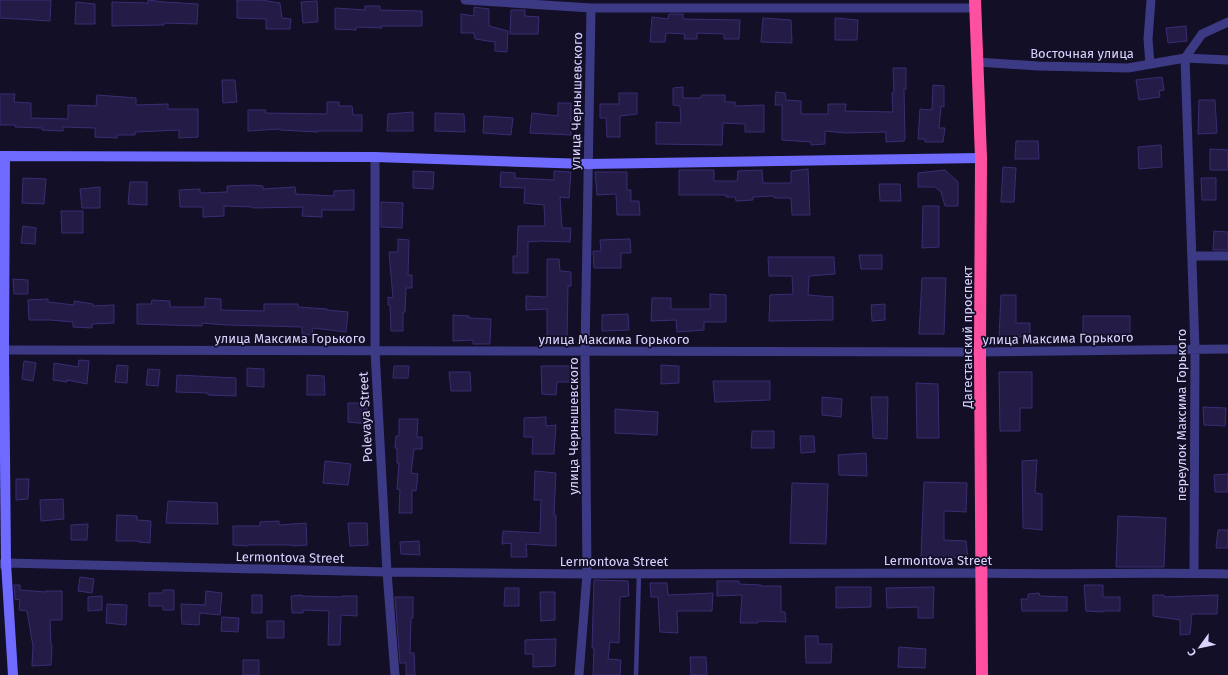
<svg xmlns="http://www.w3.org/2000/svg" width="1228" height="675" font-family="'Fira Sans',sans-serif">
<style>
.building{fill:#241b47;stroke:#3b2d73}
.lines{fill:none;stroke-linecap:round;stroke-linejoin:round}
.lane{stroke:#3d3a85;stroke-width:4.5}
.street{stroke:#3d3a85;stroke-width:9}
.secondary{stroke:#6f6bff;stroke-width:10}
.highway{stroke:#ff4fa3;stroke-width:12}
.labels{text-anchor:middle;stroke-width:3.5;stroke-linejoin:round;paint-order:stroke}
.street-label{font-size:13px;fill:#d9d4ff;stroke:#130f26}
</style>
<rect width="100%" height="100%" fill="#130f26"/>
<!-- building -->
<path class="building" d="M0 0H51L50 21 0 18Z
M148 0 164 2 198 4 197 24 164 23V25L112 26V2L148 3Z
M237 0H261L280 3 282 18 291 19 290 29H266V19L237 18Z
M317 1 318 22 303 23 301 2Z
M76 2 95 4V24H75Z
M365 6H380V10L422 11V26H381L382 28 356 27V30L335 29V8L365 10Z
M474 7 489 9V26L508 31 507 52 495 51V42L475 39 474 33H461V14L474 16Z
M511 10H525V16L539 17 538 34H510Z
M669 14H683V19L740 20 739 39H724V34L697 33V39H684L685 34 666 33 665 42H650L652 17 668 19Z
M763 18 791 20 792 43 761 42Z
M835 18 858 20 857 40H835Z
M1186 26 1187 41 1168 43 1166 28Z
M893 68H906V89H904L905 138 904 141 886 142V132L845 133 825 131V144L811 145V142L782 140V105H775L776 92 785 93 786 100 801 101V114H828V104H846L845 111 893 112 892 93 894 92Z
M1162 77 1164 90 1159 91 1160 97 1139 100 1136 80Z
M222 80H235L237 102 223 103Z
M933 85 944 86V107L941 106 939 128H945L943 142H925V139H918L920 109 932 110Z
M683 87V98H700L702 95H725V102H735V106L764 105V132H745V124L723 123 722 145 656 144V122L681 123 680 106 673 105V88Z
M619 93H637V114L620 116V137H607L606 118H600V104H619Z
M0 94H15L14 102 31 103V118L68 119V105L96 106 97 95 136 98V105L168 104V109H198V137L179 138V130L135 132V135H117V138L95 137V128L63 127V131L42 130V128L15 127V125H0Z
M1199 100H1215L1217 133 1198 134Z
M327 102H339V106H352L353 115H362V131H318V132L280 130V129L248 131V110H266L265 113 327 114Z
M558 103H571V135L530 133 532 113 558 116Z
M413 112V131H387L388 114Z
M435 113 464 114 465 132 435 131Z
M484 116 513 118 511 135 483 133Z
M1016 141H1038L1039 159H1015Z
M1161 145 1162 167 1139 169 1138 147Z
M1210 149 1228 150V170H1210Z
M1003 167 1016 168 1014 202H1001Z
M808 169 810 215H792L791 198H774V196L753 197V200L736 201 735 197H726V195H679V170H714V181H737L738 171 762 170 763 183H791V171Z
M945 170 958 182V206H945L941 192 935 187H918V173Z
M413 171 434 172 433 189 413 188Z
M554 171 571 172 569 198 560 197 562 228H571L570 242 542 241 528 242V273H513V256H517L518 226H545L544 205 524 203 525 188 500 187 501 172 515 173V178L554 180Z
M595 172H627V190H631V201H639L640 215H617L616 194 597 195Z
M23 178 46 179 44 204 22 203Z
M1201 178H1216V200H1202Z
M130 182H147V205L128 204Z
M879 184H900L901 201H880Z
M252 185 263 186V189L295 187 296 194 334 196V191L354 190V210H322V217L302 216 303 207 253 208V207L224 206V216L203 217V207H180L179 190 200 189V193L227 192V186Z
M100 187V208H82L80 189Z
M381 202 403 203 402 228 381 227Z
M923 206H939V247L922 248Z
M61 211H83V233H62Z
M23 226 36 228 35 244 21 243Z
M1214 231 1228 232V250H1213Z
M398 239 409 240 408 275H412V288H406L405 312H403V331H391L390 305H388V297L393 298 389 252H398Z
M630 239 631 253H621V268H594L593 251H601L600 240Z
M859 255H882V269H861Z
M768 257H834L835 274 809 276 808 295 833 297V320L769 321 770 295 793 294 792 276H769Z
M547 259H559L560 271 571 272V286H568L567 338 547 337V309L526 310V296L547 297Z
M922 278H946L944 334H919Z
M13 279 28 280V294H14Z
M710 294 726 295V322H704V330L677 332 676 320 651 321 652 298H671V309H710Z
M1001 295H1016V323H1030V337H999Z
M205 298 221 299V310L264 311V304H298V307L327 309V310L348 312 346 332 313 328 312 335 302 334V327L227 325 202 323V326L137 324V304H151L152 300 170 301V307H205Z
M48 299V302L74 305V301L93 304V306L114 305V323L92 324V328L73 327V322L50 320H29L28 300Z
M885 304V320L872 321 871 305Z
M628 314 629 330 602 331V315Z
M453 315 469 316V318L491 319 490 344H473V340L453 341Z
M1083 316H1130V337H1083Z
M79 360 89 361 87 384 67 380V382L53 380 54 363 78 367Z
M24 361 36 363 33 381 22 379Z
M117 365 128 366 127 383 115 382Z
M661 365 679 366V383L661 384Z
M394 366H409L408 378H393Z
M541 366H570L572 382H557L556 395 542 394Z
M247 368 264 369V387L247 386Z
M148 369 160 370 158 386 146 385Z
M449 372H470L471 391H451Z
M999 372H1032V408H1020V431H1000Z
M177 375 236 378V396L208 395V393L176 392Z
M307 375 324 376 325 395H307Z
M713 381H770V400L715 402Z
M916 383 938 384 939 438H917Z
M822 397 842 399 841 417 822 415Z
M871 397H888L887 439 873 438Z
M348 403H367V424L348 422Z
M1203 407 1226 408 1225 426 1204 425Z
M615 409 658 412 657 435 615 433Z
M546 417V426L556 425 554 454H532L533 437H524V418Z
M399 419H418L417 437H422V449H414L411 473 418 474 416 491 412 490V513H399L400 490 397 489 399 463H397V448H395L396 436H399Z
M752 431H774V448H751Z
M800 436H814L815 452 801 453Z
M866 453 867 476 839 475 838 455Z
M1037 460 1035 493 1042 494V530L1023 528 1022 461Z
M325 461 351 464 348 485 323 483Z
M535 471 556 473 554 515H556V546L526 544 527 557H511V543L502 544 503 531 540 533 541 500H534Z
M1228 474V492H1215L1214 475Z
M16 479H29L28 499 16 500Z
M924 482 967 483 966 512 944 511V540L966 541 968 558 921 557Z
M792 483 828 484 826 544 790 543Z
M63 499 64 519 41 521 40 500Z
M168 501 217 503 218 524 166 523Z
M117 515 137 516V520L151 521 150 543 138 542V541H116Z
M1118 516 1166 518 1164 567H1116Z
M279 521V525L306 523 307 545 293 546 292 545H248V546L233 545V526H260V522Z
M348 523H367L368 545 350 546Z
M88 524 87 540H71V525Z
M1218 530H1228V548H1216Z
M419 541 420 555 401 554 400 542Z
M80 577 94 579 92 593 78 591Z
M594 580 628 581 629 596 620 597 619 643 610 642 608 659 621 660 620 675H593L594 648H592Z
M717 581H739V584L761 585V586H781V612H785L786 622 758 621V623H740L742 595 717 596Z
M650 583H667L668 595 713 593 712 611H677L678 633 660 632 658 597H651Z
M14 585H20V590L46 592V591H62V620H50L51 645H52L51 665 32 666 33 646 27 611 19 610 20 600 15 599Z
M1084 585H1103V597H1120V611H1103V612L1086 611Z
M836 587H871V607L836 608Z
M934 587 933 618H918V607L887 608 886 588Z
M505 588H519V606H504Z
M163 590H174V610H163V606H149V593H163Z
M206 591 222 593 220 615 200 613 199 625 182 624 181 604 205 605Z
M540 592H555V620L541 621Z
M1039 593 1040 596 1067 597V611H1022L1021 599H1028V594Z
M252 595H262V613H252Z
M302 595V596L342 597V596H357V616L341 615 340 645H328L329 611 303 610V613H292L291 596Z
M1153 595H1164V597L1218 595 1217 614H1192L1190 634 1180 635V620L1153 616Z
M102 596V610L88 611V597Z
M395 597H413V618H411L410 653H414L415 675H406V663H400Z
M107 604 127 605 126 625 106 623Z
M222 617 239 618 238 632 221 631Z
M267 621H284V638H267Z
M805 636H818V644H832L831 663H806Z
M556 639 555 666 533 667V654H525V640Z
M899 647 926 649 925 668 898 667Z
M690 657H706L707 675H691Z
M243 660H259V675H243Z"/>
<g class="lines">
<!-- lane -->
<path class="lane" d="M636 675 639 574"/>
<!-- street -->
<path class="street" d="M465 0 591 8H975
M1185 58 1195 349 1194 573
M1185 58 1202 34 1228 22
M977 62 1038 66 1128 68 1185 58 1228 60
M1150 64 1148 39 1151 0
M375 157V351L387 572 395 675
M1192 256H1228
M0 350 980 352 1228 349
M0 564 6 563 387 572 587 574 982 573C1064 575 1146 572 1228 574
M579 675 587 574 585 352 591 8"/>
<!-- secondary -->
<path class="secondary" d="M0 156 375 157 587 164 981 158
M5 156 4 351 6 563 13 675"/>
<!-- highway -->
<path class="highway" d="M975 0 981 158 980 352 982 675"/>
</g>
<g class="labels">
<!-- street labels -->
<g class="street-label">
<text x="1082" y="58">Восточная улица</text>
<text transform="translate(576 101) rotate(-89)" y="5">улица Чернышевского</text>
<text transform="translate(967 337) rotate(-90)" y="5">Дагестанский проспект</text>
<text x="290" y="343">улица Максима Горького</text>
<text transform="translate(1058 338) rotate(-1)" y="5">улица Максима Горького</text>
<text x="614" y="344">улица Максима Горького</text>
<text transform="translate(1181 415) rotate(-90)" y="5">переулок Максима Горького</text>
<text transform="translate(365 417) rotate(-93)" y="5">Polevaya Street</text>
<text transform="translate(573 426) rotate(-90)" y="5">улица Чернышевского</text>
<text transform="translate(290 557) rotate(1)" y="5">Lermontova Street</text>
<text x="938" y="565">Lermontova Street</text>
<text x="614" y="566">Lermontova Street</text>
</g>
</g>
<!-- north arrow -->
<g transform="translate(1200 647) rotate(237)" stroke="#130f26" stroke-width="3" paint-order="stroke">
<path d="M0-3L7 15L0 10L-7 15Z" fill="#d9d4ff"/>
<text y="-6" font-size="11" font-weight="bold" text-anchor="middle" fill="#d9d4ff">С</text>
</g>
</svg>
